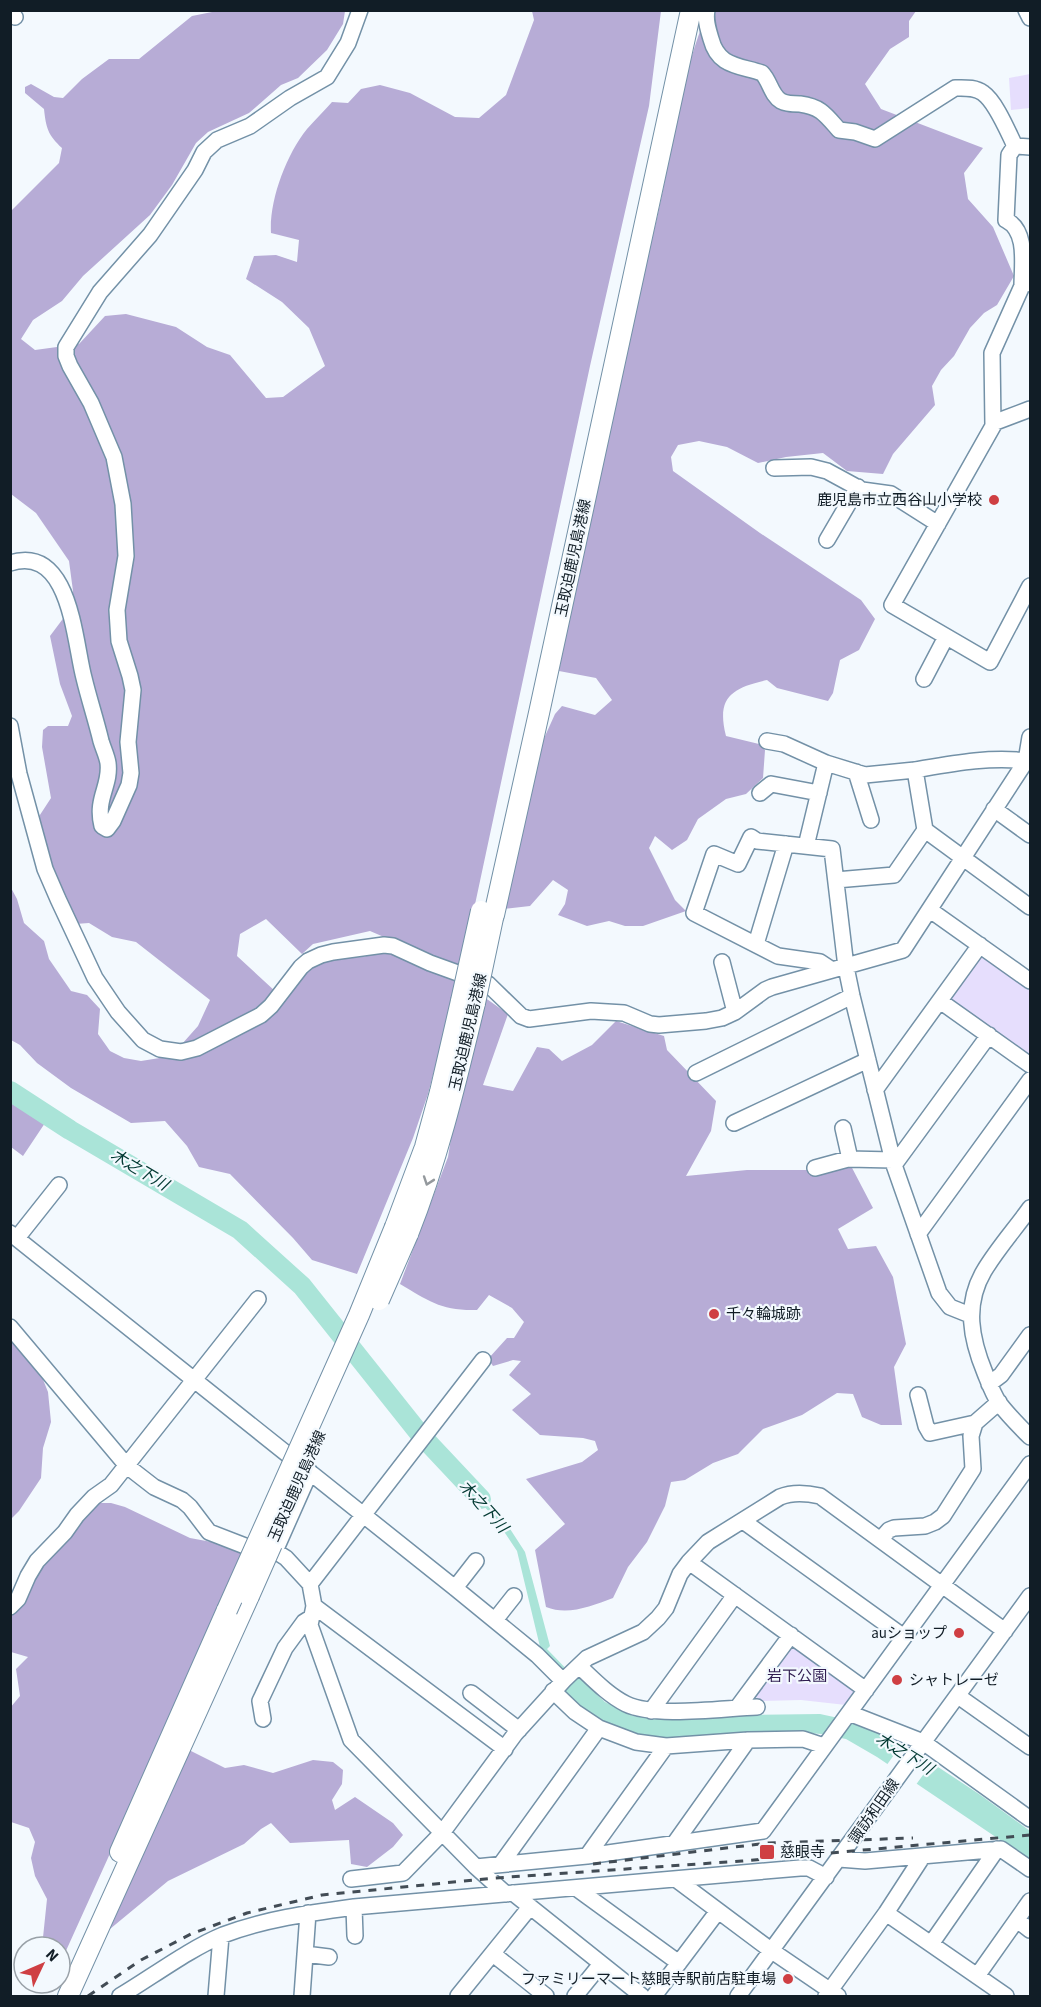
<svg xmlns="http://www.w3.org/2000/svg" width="1041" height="2007" font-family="'Source Sans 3','Noto Sans JP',sans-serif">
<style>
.green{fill:#e6defd}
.forest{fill:#b7acd6}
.water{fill:#aae4d8}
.pier{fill:#f3f9fe}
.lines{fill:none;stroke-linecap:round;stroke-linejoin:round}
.river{stroke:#aae4d8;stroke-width:20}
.minor-casing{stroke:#7391a7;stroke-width:18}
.major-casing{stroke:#7391a7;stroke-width:22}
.minor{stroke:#fff;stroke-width:15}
.major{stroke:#fff;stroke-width:20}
.rail{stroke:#424c55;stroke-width:3;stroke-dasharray:8 8;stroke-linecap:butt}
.major-bridge-casing{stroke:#7391a7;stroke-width:22;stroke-linecap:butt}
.major-bridge{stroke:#fff;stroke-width:20}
.oneway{stroke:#94999d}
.poi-dot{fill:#cf3f43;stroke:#f3f9fe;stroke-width:2}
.labels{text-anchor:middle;stroke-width:4.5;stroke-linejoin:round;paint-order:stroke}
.poi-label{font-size:15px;fill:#111d26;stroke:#f3f9fe;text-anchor:end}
.street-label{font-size:15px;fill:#111d26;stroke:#f3f9fe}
.park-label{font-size:15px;fill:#311e52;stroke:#f3f9fe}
.water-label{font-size:16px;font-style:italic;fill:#023932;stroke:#f3f9fe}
</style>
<rect width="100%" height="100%" fill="#f3f9fe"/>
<!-- green -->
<path class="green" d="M1030 74V108L1011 110 1009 78Z
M986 955 1030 987V1058L953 1001 951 995 979 956Z
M794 1645 854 1689V1694L846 1705 801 1700 759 1701 754 1694 790 1646Z"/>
<!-- forest -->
<path class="forest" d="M222 10 345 11 343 24 327 50 298 78 281 85 249 113 208 132 196 143 172 185 150 215 83 276 62 301 33 320 21 339 35 350 79 344 105 316 126 314 176 327 207 347 230 355 266 398 283 397 325 366 309 328 282 302 246 279 254 256 276 255 297 262 299 240 271 233C269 201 286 155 307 129 315 120 324 111 332 102L348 103 361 89 380 85 410 93 455 117 479 118 506 95 534 20 532 11H661L649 106 590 366 461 970 370 931 313 944 302 954 266 919 240 934 237 956 276 992 265 1005 203 1038 182 1044 198 1026 210 1000 136 942 112 937 89 923 75 924 69 916 36 821 51 798 42 747 43 730 48 726H68L72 716 60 684 50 636 71 608 73 591 69 561 36 513 11 494 10 212 59 163 62 148C48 135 46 128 44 109L25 93V87L31 84 54 97 63 98 82 79 109 59H139L192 16Z
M708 11H916L909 21V37L890 49 865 84 881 109 983 148 964 173 968 199 993 227 1014 276 997 305 984 313 970 328 954 356 941 370 932 386 935 405 893 454 883 474 847 471 823 453 786 457 758 463 727 447 699 441 678 445 671 457 673 471 760 533 861 600 875 619 859 650 840 660 833 693 828 701 777 688 767 680C732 688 716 697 726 736L759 744 765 750 763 778 746 794 726 799 698 819 687 840 672 850 655 836 649 848 675 900 686 911 643 926H625L609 921 587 926 558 915 565 904 568 890 553 880 530 906 503 909 541 745 555 714 562 706 595 715 612 700 596 678 559 671C588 519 622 368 657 218 673 149 680 76 708 11Z
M10 886 17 899 24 923 44 941 49 959 71 991 87 995 100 1009 98 1034 110 1051 124 1058 141 1061 166 1057 243 1029 309 965 336 958 363 957 389 949 458 980 428 1094 413 1138 357 1274 312 1260 293 1238 230 1174 199 1167 187 1146 165 1121 131 1123 71 1088 37 1063 20 1045 11 1040Z
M484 997 508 1014 483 1085 513 1091 537 1047 549 1049 562 1061 592 1045 616 1021 664 1036 667 1050 716 1101 711 1131 686 1176 747 1170H814L850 1164 873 1208 838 1229 848 1249 876 1246 893 1277 906 1344 894 1367 902 1425H881L862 1417 853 1394 837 1393 802 1415 763 1429 738 1454 713 1463 685 1480 671 1482 665 1506 647 1542 628 1567 613 1598C591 1606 568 1616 546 1607L535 1550 565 1524 526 1479 582 1462 598 1450 595 1441 583 1438 540 1435 512 1410 531 1394 509 1375 521 1361 513 1360 493 1366 488 1359 507 1338H514L524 1322 512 1308 489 1295 477 1310C441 1311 429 1301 400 1284L448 1157 455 1113Z
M11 1098 47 1120 23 1156 11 1147Z
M11 1338 38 1367 48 1392 51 1422 43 1448 41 1478 19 1511 11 1519Z
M94 1503H111L125 1507 190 1538 217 1543 246 1553 60 1964V1947H42L47 1899 35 1876 31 1858 35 1842 29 1828 11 1822 10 1708 20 1696 16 1669 28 1657 11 1652V1613L39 1567Z
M189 1750 225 1768 244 1765 273 1773 313 1760 333 1762 343 1770 342 1784 332 1800 335 1810 355 1797 393 1823 403 1835 393 1847 367 1867 351 1864 349 1840 290 1843 271 1823 261 1829 244 1844 168 1881 110 1929Z"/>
<!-- water -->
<path class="water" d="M465 1480 505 1521 525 1552 550 1646 547 1649 576 1679 578 1677 605 1702 633 1716 671 1720 749 1715 820 1714 857 1722 897 1740 979 1794 1030 1831V1860L877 1757 846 1739 821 1734 784 1731 660 1739 634 1734 605 1724 590 1716 563 1691 541 1651 517 1551 495 1518 462 1483Z"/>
<!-- pier -->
<path class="pier" d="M904 1741 934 1760 915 1786 886 1766Z"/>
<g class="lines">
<!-- river -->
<path class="river" d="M10 1091 70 1130 240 1230 302 1286 419 1433 481 1499"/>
<!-- minor casing -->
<g class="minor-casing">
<path id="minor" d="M707 10C705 20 708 29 711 39 718 66 737 65 762 73 770 81 771 95 781 101 786 104 793 104 800 104 821 107 825 114 839 130L855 132 875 139 955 88C965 88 975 87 983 93 996 102 1008 132 1015 146L1030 147
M1026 10 1030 18
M10 15 15 17
M1015 146 1009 155 1006 220C1028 231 1022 265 1022 286
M1030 282 1022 286 992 353 993 426 892 605 990 662 1030 586
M993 423 1030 409
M774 468 811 467 827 471 862 490 891 494 938 524
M827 540 858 487
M10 563C71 544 74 641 84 678 89 699 96 720 101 741 103 748 107 756 108 763 111 786 95 798 102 826L107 829 113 821 129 785 131 773 128 742 133 690 130 676 119 641 117 610 126 556 123 504 114 457 91 403 70 366 66 356V347L100 292 150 235 195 170 204 152 217 140 250 126 290 98 327 77 348 43 360 10
M924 679 946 637
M10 726 19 774 45 869 58 899 95 978 118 1012 143 1040 160 1049 181 1052 197 1048 261 1015 271 1006 301 967 308 961 321 955 333 952 384 945 393 946 430 963 488 984 521 1016 529 1019 591 1011 624 1013 650 1024 659 1025 706 1021 722 1018 735 1012 765 990 772 987 903 950 1026 761H1030
M767 741 784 744 826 763
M856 772 871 820
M760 793 771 784 819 793
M994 809 1030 835
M925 830 1030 907
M806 846 826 763 865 775 915 770
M836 880 894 875 925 830 915 770C950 764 990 756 1026 761L1030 737
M930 910 1030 981
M756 944 786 844
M722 962 735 1012
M832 970 820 962 778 956 694 913 714 854 738 864 751 837 757 841 832 849 846 967 852 996 894 1165 939 1293 950 1307 970 1315
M940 1001 1030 1065
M696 1073 852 996
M875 1090 980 945
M734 1123 868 1060
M843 1128 850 1159
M894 1165 989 1035
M815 1168 848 1159 893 1160
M1030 1208C1015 1229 997 1249 984 1271 964 1305 971 1339 985 1373 989 1383 993 1394 999 1403 1008 1415 1019 1426 1030 1437
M10 1233 455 1588 537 1655 563 1681
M918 1234 1030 1080
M17 1238 59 1185
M10 1327 127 1466 154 1487 182 1500 190 1507 209 1532 245 1546 275 1551 286 1558 310 1584 314 1606 310 1625 351 1740 476 1867 587 1856 763 1831 1030 1464
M989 1384 1001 1375 1030 1335
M918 1395 926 1426 930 1433 975 1423
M743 1521 904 1637
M881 1539 889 1530 894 1528 925 1526 935 1522 943 1516 973 1469 971 1436 975 1423 999 1402
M275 1551 310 1472
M310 1584 483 1360
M455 1588 476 1561
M314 1606 505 1749
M10 1607 18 1599 28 1576 37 1561 65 1532 77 1515 94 1497 111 1485 258 1299
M495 1620 514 1596
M579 1666C593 1679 608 1695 626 1704 655 1718 724 1708 757 1707
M866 1690 689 1562 708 1542 780 1497C792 1492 807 1493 820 1496L1005 1631
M553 1691 575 1712 599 1728 636 1742 666 1746 748 1740 803 1739 824 1746
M471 1693 519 1730
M958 1696 1030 1747
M737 1708 791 1635
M651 1711 735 1595
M849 1713 923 1742 1030 1819
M263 1719 260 1701 285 1648 304 1622 312 1617
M674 1844 748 1740
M587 1856 666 1746
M839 1859 865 1861 1001 1849 1030 1869
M501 1864 599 1728
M476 1867 506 1894
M351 1879 403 1873 442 1833 515 1734 565 1679 587 1658 643 1632 658 1618 666 1608 680 1574 689 1562
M677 1880 772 1951 838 1996
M576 1888 679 1963
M513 1893 642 1996
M354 1907 355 1936
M886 1913 1006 1996
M1017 1920 1030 1930
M931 1944 997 1849
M305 1954 329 1957
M493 1954 546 1996
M977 1976 1030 1901
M120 1996C152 1977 189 1949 223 1935 265 1919 310 1913 354 1907L800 1868H809L826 1877
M216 1996 221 1936
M302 1996 308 1913
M458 1996 530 1907
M575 1996 601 1964
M654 1996 718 1911
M738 1996 1030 1596
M826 1996 886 1913 923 1856"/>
</g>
<!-- major casing -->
<g class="major-casing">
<path id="major" d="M494 915 539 713 691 10
M395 1227 425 1147 440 1092 461 1001
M408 1234C438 1159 456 1082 475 1003
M120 1852 227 1610
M68 1996 249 1596"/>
</g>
<!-- minor -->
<use href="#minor" class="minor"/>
<!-- major -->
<use href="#major" class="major"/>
<!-- rail -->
<path class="rail" d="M593 1864 768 1843 913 1838
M88 1996 141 1960 191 1934 247 1913 322 1895 495 1878 742 1861 1030 1835"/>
<!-- major-bridge casing -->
<g class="major-bridge-casing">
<path id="major-bridge" d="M461 1001 481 911
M475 1003 493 918
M379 1300 408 1234
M249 1596 272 1544
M227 1610 359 1315 395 1227"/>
</g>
<!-- major-bridge -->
<use href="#major-bridge" class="major-bridge"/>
</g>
<!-- one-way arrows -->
<defs><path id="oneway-chevron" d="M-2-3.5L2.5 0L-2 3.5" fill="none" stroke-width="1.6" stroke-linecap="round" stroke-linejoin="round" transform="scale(1.5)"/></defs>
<use class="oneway" href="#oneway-chevron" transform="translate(428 1181) rotate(109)"/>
<!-- markers -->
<g class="poi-dot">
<circle cx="994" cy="500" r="6"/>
<circle cx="714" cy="1314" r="6"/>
<circle cx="959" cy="1633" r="6"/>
<circle cx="897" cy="1680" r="6"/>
<rect x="759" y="1844" width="16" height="16" rx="3"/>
<circle cx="788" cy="1979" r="6"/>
</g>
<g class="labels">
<!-- poi labels -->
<g class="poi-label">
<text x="982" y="505">鹿児島市立西谷山小学校</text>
<text x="726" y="1319" text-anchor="start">千々輪城跡</text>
<text x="947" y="1638">auショップ</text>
<text x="909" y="1685" text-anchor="start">シャトレーゼ</text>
<text x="780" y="1857" text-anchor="start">慈眼寺</text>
<text x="776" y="1984">ファミリーマート慈眼寺駅前店駐車場</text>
</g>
<!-- street labels -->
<g class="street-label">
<text transform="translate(573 558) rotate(-78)" y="5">玉取迫鹿児島港線</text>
<text transform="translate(468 1032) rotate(-77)" y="5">玉取迫鹿児島港線</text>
<text transform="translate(297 1486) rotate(-66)" y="5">玉取迫鹿児島港線</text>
<text transform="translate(874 1811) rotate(-55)" y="5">諏訪和田線</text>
</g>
<!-- park labels -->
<g class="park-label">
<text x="797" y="1681">岩下公園</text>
</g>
<!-- water labels -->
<g class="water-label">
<text transform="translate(140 1169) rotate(31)" y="6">木之下川</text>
<text transform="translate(484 1506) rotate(48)" y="6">木之下川</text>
<text transform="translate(905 1753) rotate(32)" y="6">木之下川</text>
</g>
</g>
<!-- border -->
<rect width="1041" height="2007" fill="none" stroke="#111d26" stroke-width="24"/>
<!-- north arrow -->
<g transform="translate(42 1965) rotate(46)"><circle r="28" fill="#f3f9fe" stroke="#99a1a8" stroke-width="1.5"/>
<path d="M0-4.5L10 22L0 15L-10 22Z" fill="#cf3f43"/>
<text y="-9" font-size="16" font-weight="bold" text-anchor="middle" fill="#111d26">N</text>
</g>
</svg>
